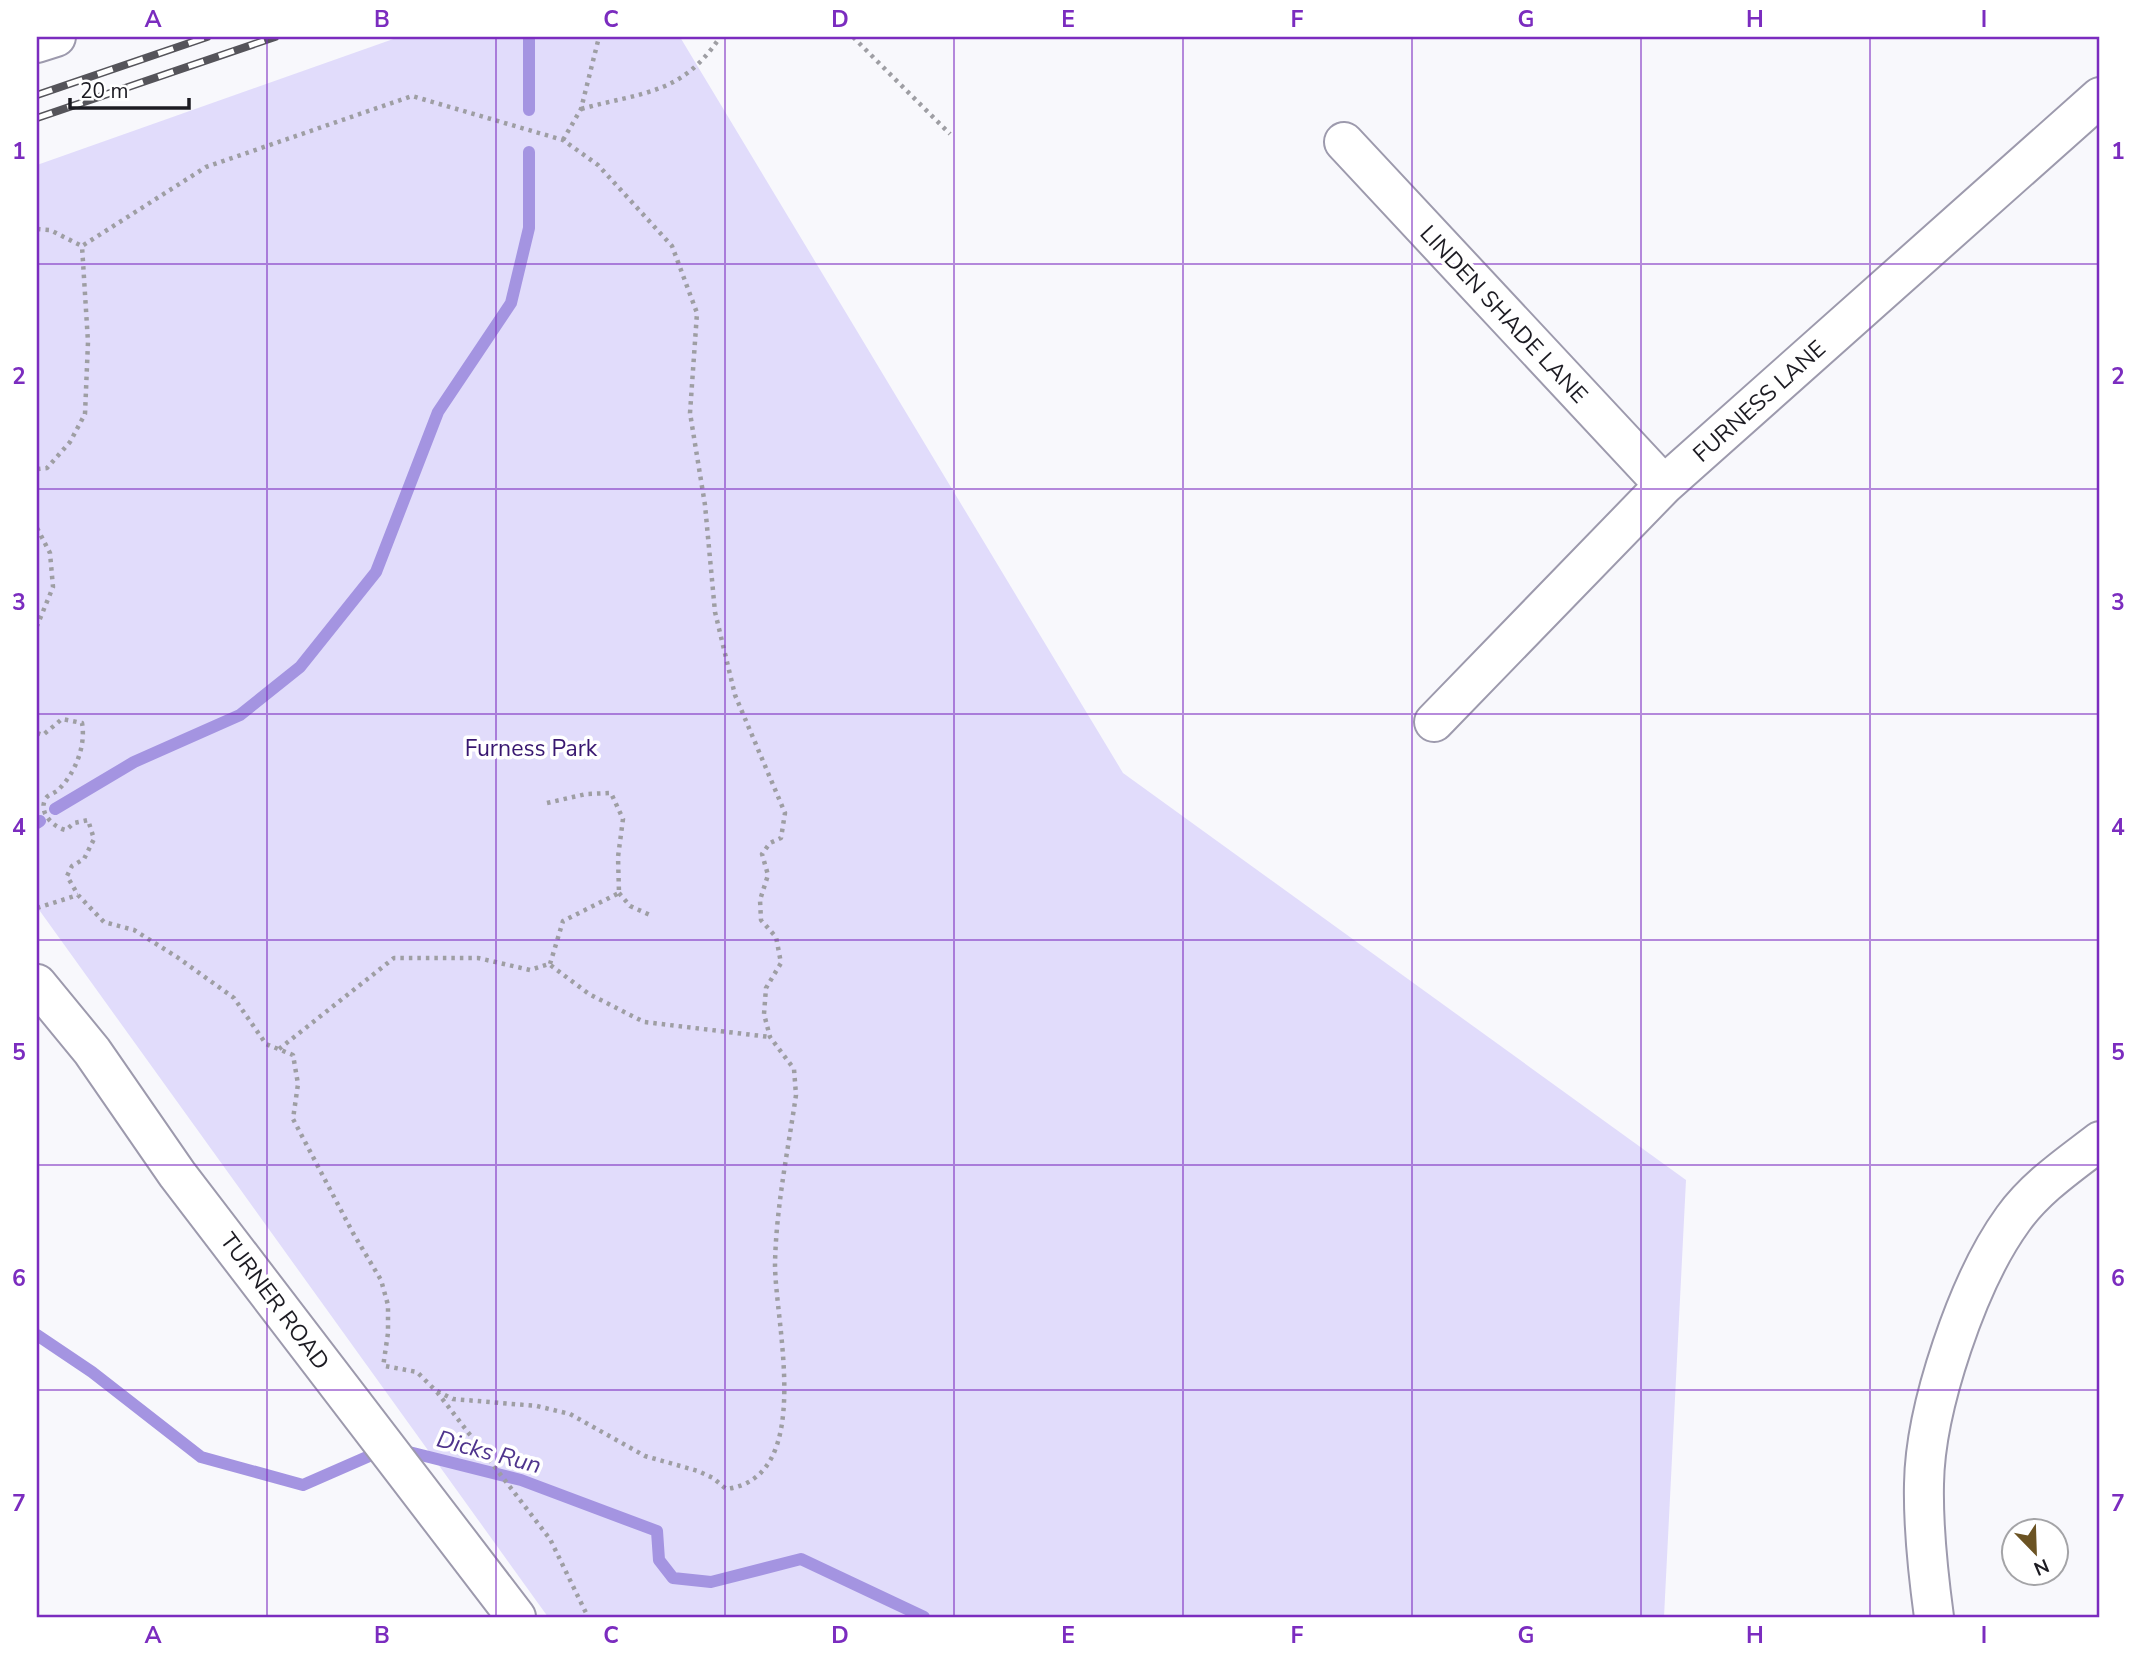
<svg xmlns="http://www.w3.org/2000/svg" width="2137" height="1654" font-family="'Nunito Sans',sans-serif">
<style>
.green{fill:#e1dcfb}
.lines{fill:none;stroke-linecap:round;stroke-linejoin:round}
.stream{stroke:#a494e1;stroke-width:12}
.minor-casing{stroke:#9d9aad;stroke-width:42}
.path{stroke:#9e9ea3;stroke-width:4.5;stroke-dasharray:3.5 5;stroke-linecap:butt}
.minor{stroke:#fff;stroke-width:38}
.rail-casing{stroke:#55545a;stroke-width:8}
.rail{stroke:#fff;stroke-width:5;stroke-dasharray:16;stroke-linecap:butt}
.grid{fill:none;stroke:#7b2cbf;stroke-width:2;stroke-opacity:0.55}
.labels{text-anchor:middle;stroke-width:7;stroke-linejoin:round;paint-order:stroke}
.street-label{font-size:23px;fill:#1c1b22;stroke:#fff}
.park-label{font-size:23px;fill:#381770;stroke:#fff}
.water-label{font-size:24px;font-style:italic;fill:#4f348d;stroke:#fff}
.neatline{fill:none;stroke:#7b2cbf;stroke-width:2.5}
.grid-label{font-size:23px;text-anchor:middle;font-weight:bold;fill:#7b2cbf}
</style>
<rect width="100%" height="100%" fill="#f8f8fc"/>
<!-- green -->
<path class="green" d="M399 37H680L1123 773 1686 1180 1664 1617H548L37 907V165Z"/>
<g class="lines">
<!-- stream -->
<path class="stream" d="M529 37V110
M55 809 134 762 240 715 300 667 376 572 438 412 511 303 529 228V152
M37 823 40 821
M37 1335 92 1372 201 1457 303 1485 383 1450
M401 1450 521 1480 657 1531 659 1560 673 1578 711 1582 801 1559 924 1617"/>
<!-- minor casing -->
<g class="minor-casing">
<path id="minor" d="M37 43 56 37
M1344 142 1664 485
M1434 722 1664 485 2100 97
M37 984 92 1051 177 1174 516 1617
M1934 1617C1928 1573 1923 1529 1924 1484 1925 1408 1968 1281 2013 1219 2036 1187 2069 1165 2100 1141"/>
</g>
<!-- path -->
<path class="path" d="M853 37 950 134
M581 109C642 92 682 95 720 37
M563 140 581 109 599 37
M37 229 50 230 82 246
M37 469 47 468 70 442 85 414 88 342 82 246 206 167 412 96 563 140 598 165 672 246 697 313 690 413 705 505 715 612 735 695 785 813 781 838 770 843 762 854 768 875 760 900 761 920 776 937 781 963 766 988 764 1014 770 1037 794 1069 796 1095C788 1150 776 1208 775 1264 775 1324 816 1478 726 1489L713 1478 698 1471 645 1456 570 1414 537 1406 453 1399 435 1390 417 1372 385 1366
M37 528 50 553 53 587 37 626
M37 733 43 735 62 719 82 723C86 745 76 772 59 789 56 793 49 794 46 798 37 812 54 828 66 830L74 823 88 820 94 839 84 859 72 866 67 876 78 895 104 922 134 930 177 957 234 998 266 1044 293 1055 298 1084 293 1119 353 1233 381 1280 388 1305V1333L383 1367
M547 803 586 794 611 793 623 819 618 857 619 893 563 921 550 964
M619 893 630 906 650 915
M37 908 78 895
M279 1049 394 958H478L530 970 549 964 589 994 644 1022 770 1037
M437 1392 550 1539 588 1617"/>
<!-- minor -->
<use href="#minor" class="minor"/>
<!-- rail casing -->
<g class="rail-casing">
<path id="rail" d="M37 95 207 37
M37 118 275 37"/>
</g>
<!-- rail -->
<use href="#rail" class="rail"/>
</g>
<!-- grid -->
<path class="grid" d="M267 37V1617M496 37V1617M725 37V1617M954 37V1617M1183 37V1617M1412 37V1617M1641 37V1617M1870 37V1617M37 264H2100M37 489H2100M37 714H2100M37 940H2100M37 1165H2100M37 1390H2100"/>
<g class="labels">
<!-- street labels -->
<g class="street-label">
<text transform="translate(1504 314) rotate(47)" y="8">LINDEN SHADE LANE</text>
<text transform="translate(1759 401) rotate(-42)" y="8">FURNESS LANE</text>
<text transform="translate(275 1301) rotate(53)" y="8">TURNER ROAD</text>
</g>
<!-- park labels -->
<g class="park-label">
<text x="531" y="756">Furness Park</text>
</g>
<!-- water labels -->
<g class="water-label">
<text transform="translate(489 1452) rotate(15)" y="8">Dicks Run</text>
</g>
</g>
<!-- border -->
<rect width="2137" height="1654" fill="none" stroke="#ffffff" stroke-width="77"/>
<!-- north arrow -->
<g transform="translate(2035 1552) rotate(157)"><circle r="33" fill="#ffffff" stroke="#a4a4a7" stroke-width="2"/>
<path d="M0-5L12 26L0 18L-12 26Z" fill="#6b5323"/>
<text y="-10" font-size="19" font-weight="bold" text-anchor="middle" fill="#1c1b22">N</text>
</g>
<!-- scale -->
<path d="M70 98v10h119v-10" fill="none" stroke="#1c1b22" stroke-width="3.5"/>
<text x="80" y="98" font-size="21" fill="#1c1b22" stroke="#ffffff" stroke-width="5" paint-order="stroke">20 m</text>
<rect x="38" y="38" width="2060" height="1578" class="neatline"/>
<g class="grid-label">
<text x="153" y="27">A</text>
<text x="382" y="27">B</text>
<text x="611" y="27">C</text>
<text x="840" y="27">D</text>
<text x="1068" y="27">E</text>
<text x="1297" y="27">F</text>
<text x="1526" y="27">G</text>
<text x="1755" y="27">H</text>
<text x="1984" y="27">I</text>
<text x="19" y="159">1</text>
<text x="2118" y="159">1</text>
<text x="19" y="384">2</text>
<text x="2118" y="384">2</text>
<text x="19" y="610">3</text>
<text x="2118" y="610">3</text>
<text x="19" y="835">4</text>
<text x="2118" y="835">4</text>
<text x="19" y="1060">5</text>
<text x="2118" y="1060">5</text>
<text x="19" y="1286">6</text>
<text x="2118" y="1286">6</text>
<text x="19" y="1511">7</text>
<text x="2118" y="1511">7</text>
<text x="153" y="1643">A</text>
<text x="382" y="1643">B</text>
<text x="611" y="1643">C</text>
<text x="840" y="1643">D</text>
<text x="1068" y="1643">E</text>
<text x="1297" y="1643">F</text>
<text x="1526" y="1643">G</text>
<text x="1755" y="1643">H</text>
<text x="1984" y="1643">I</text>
</g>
</svg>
